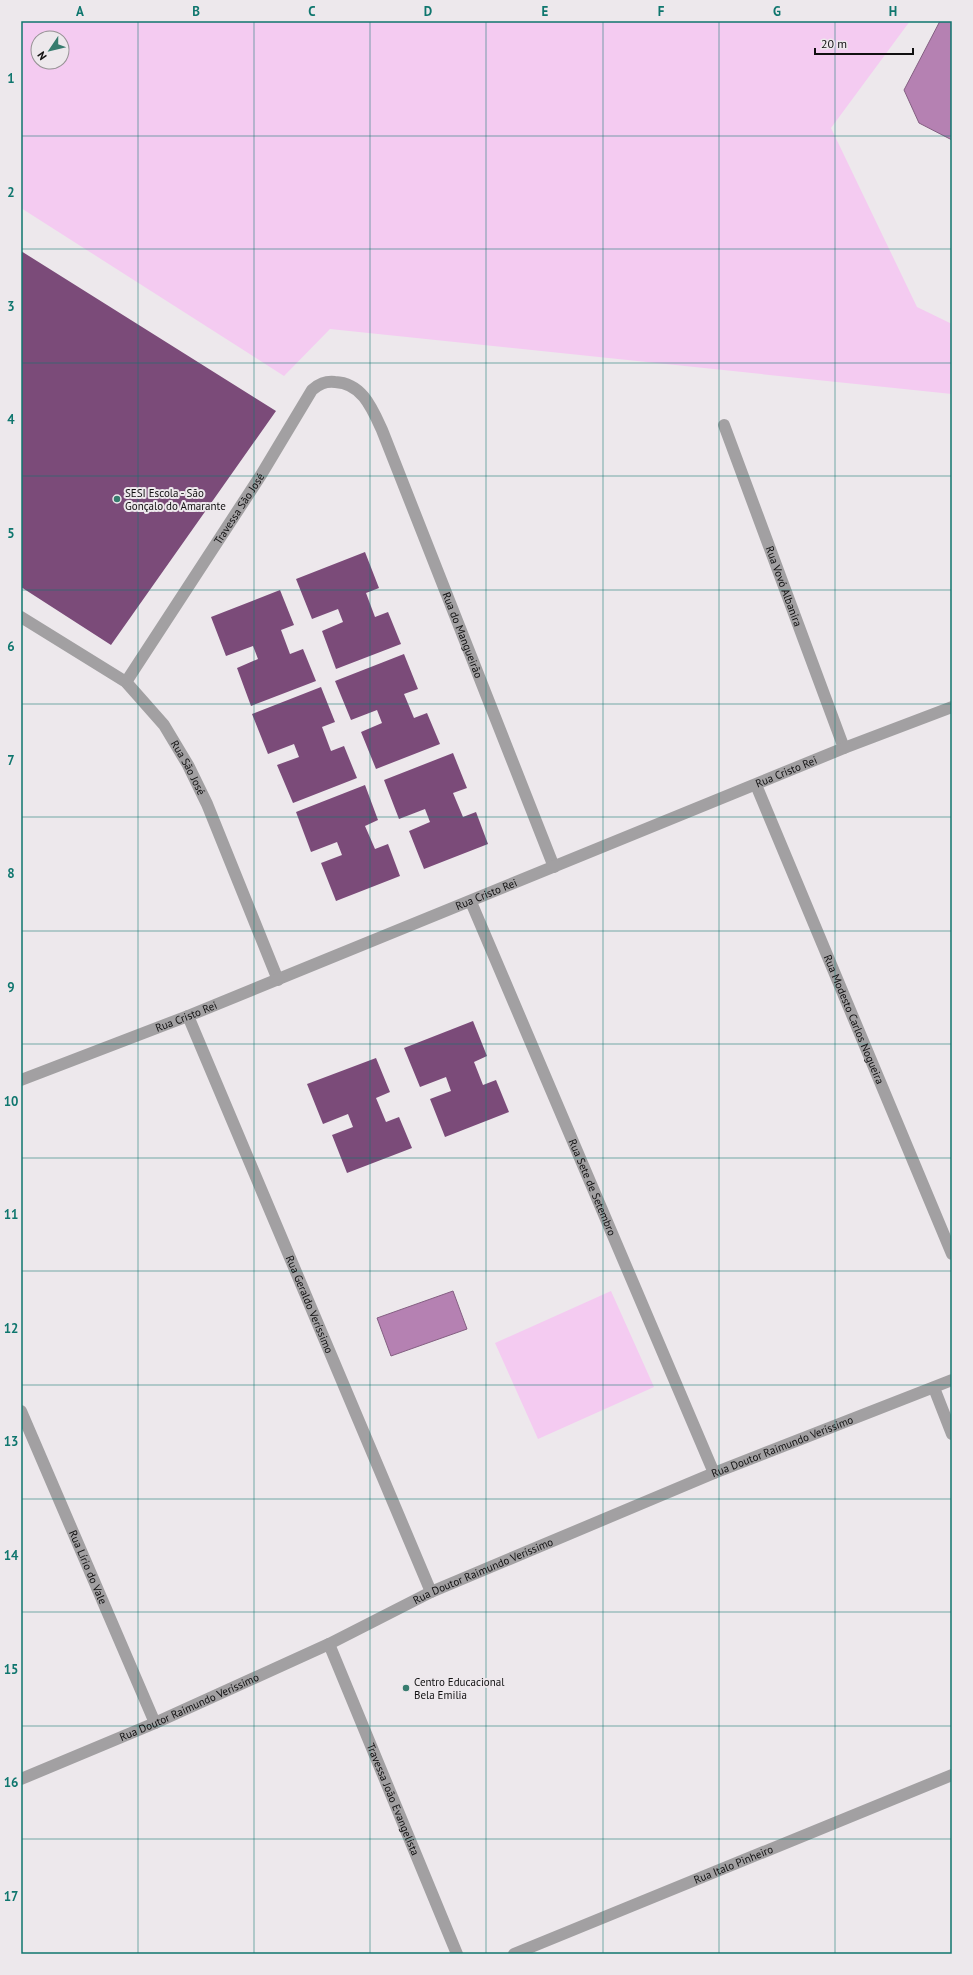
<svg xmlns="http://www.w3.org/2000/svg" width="973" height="1975" font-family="'PT Sans',sans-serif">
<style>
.green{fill:#f4cbf1;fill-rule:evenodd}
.water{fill:#b581b2;stroke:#845f82}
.building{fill:#7b4b79}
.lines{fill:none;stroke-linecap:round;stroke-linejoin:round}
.street{stroke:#a2a0a2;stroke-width:12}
.grid{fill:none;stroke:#0f766e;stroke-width:1;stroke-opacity:0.55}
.poi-dot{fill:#377b6e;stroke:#ede8ec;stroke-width:1.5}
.labels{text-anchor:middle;stroke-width:4;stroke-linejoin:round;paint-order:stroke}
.poi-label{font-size:11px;fill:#111011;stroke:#ede8ec;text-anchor:start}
.street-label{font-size:11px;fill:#111011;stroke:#ede8ec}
.neatline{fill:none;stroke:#0f766e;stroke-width:1.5}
.grid-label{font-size:13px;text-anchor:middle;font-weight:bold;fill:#0f766e}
</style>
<rect width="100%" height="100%" fill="#ede8ec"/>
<!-- green -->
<path class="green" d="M21 21H910L831 128 917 307 952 324V394L330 329 284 376 21 208ZM38 38H62V62H38Z
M611 1291 654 1387 538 1439 495 1343Z"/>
<!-- water -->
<path class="water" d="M940 21H952V140L919 123 904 90Z
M453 1291 467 1329 391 1356 377 1318Z"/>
<!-- building -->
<path class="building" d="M21 251 276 411 111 645 21 587Z
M365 552 379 588 366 593 375 617 388 612 401 644 336 669 322 631 343 622 338 609 312 619 296 579Z
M280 590 294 625 281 630 290 654 303 649 316 681 251 706 237 668 258 659 253 646 226 656 211 617Z
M404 654 418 689 404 694 414 718 427 713 440 744 376 769 361 732 382 723 377 710 351 720 335 681Z
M321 687 335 722 322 727 331 751 344 746 357 778 293 803 277 765 299 757 294 744 268 754 252 714Z
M453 753 467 788 453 793 463 817 476 812 488 844 424 869 409 831 430 822 425 809 399 819 384 780Z
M365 785 378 820 365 826 375 849 388 844 400 876 336 901 321 863 342 855 337 842 311 852 296 812Z
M473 1021 487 1056 474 1062 483 1085 496 1080 509 1112 445 1137 430 1099 451 1091 446 1077 420 1087 404 1048Z
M376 1058 390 1092 376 1098 386 1122 399 1117 412 1148 347 1173 332 1135 353 1127 348 1114 323 1124 307 1084Z"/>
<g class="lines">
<!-- street -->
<g class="street">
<path id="s1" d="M724 425 844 748"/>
<path id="s2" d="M21 617 126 682 164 725 188 765 207 804 278 980"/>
<path id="s3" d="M126 682 261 475 312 390C319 384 325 381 335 382 362 383 372 408 382 430L554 867"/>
<path id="s4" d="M756 785 952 1254"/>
<path id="s5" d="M471 902 714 1473"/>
<path id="s6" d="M188 1016 431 1592"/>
<path id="s7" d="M21 1080 188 1016 844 748 952 707"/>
<path d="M934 1388 952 1434"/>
<path id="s8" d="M21 1411 155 1723"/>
<path id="s9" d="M329 1644 457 1954"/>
<path id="s10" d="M21 1779 155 1723 329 1644 431 1592 714 1473 952 1380"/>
<path id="s11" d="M514 1954 952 1775"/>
</g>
</g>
<!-- grid -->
<path class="grid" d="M138 21V1954M254 21V1954M370 21V1954M486 21V1954M603 21V1954M719 21V1954M835 21V1954M21 136H952M21 249H952M21 363H952M21 476H952M21 590H952M21 704H952M21 817H952M21 931H952M21 1044H952M21 1158H952M21 1271H952M21 1385H952M21 1499H952M21 1612H952M21 1726H952M21 1839H952"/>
<!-- markers -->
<g class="poi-dot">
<circle cx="117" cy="499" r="4"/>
<circle cx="406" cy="1688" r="4"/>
</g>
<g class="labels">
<!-- poi labels -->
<g class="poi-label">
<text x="125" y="497">SESI Escola - São<tspan x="125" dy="13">Gonçalo do Amarante</tspan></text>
<text x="414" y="1686">Centro Educacional<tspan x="414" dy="13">Bela Emilia</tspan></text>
</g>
<!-- street labels -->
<g class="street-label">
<text dy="4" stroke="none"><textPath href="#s3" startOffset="207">Travessa São José</textPath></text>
<text dy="4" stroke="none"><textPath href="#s1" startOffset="172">Rua Vovó Albanira</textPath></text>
<text dy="4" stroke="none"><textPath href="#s3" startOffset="663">Rua do Mangueirão</textPath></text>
<text dy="4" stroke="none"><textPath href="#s2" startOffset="230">Rua São José</textPath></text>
<text dy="4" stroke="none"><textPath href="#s7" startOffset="825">Rua Cristo Rei</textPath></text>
<text dy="4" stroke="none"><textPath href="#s7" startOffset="501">Rua Cristo Rei</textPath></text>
<text dy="4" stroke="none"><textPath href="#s7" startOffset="177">Rua Cristo Rei</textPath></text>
<text dy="4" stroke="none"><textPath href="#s4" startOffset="254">Rua Modesto Carlos Nogueira</textPath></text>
<text dy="4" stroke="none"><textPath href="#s5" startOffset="310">Rua Sete de Setembro</textPath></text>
<text dy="4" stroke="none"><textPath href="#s6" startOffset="313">Rua Geraldo Veríssimo</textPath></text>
<text dy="4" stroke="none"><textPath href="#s10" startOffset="831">Rua Doutor Raimundo Veríssimo</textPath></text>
<text dy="4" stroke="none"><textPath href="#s8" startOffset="170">Rua Lírio do Vale</textPath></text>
<text dy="4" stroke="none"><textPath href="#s10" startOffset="507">Rua Doutor Raimundo Veríssimo</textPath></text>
<text dy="4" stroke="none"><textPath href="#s10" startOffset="183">Rua Doutor Raimundo Veríssimo</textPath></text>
<text dy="4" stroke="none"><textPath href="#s9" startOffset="168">Travessa João Evangelista</textPath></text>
<text dy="4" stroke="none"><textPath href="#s11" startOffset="237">Rua Italo Pinheiro</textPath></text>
</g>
</g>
<!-- border -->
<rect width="973" height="1975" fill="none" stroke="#ede8ec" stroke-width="44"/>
<!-- north arrow -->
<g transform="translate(50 50) rotate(235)"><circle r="19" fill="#ede8ec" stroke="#959294"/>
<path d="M0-3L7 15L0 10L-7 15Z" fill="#377b6e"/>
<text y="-6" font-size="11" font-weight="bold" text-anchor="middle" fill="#111011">N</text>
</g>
<!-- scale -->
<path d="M815 48v6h98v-6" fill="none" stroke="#111011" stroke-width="2"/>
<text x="821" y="48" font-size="12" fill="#111011" stroke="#ede8ec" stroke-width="3" paint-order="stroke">20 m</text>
<rect x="22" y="22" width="929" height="1931" class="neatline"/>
<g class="grid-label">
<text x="80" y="16">A</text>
<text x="196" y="16">B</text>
<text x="312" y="16">C</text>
<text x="428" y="16">D</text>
<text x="545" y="16">E</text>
<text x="661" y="16">F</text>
<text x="777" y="16">G</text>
<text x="893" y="16">H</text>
<text x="11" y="83">1</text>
<text x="11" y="197">2</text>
<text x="11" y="311">3</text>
<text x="11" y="424">4</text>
<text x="11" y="538">5</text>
<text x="11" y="651">6</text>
<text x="11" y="765">7</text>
<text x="11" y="878">8</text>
<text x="11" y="992">9</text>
<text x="11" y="1106">10</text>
<text x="11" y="1219">11</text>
<text x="11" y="1333">12</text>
<text x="11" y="1446">13</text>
<text x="11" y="1560">14</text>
<text x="11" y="1674">15</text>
<text x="11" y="1787">16</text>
<text x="11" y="1901">17</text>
</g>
</svg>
